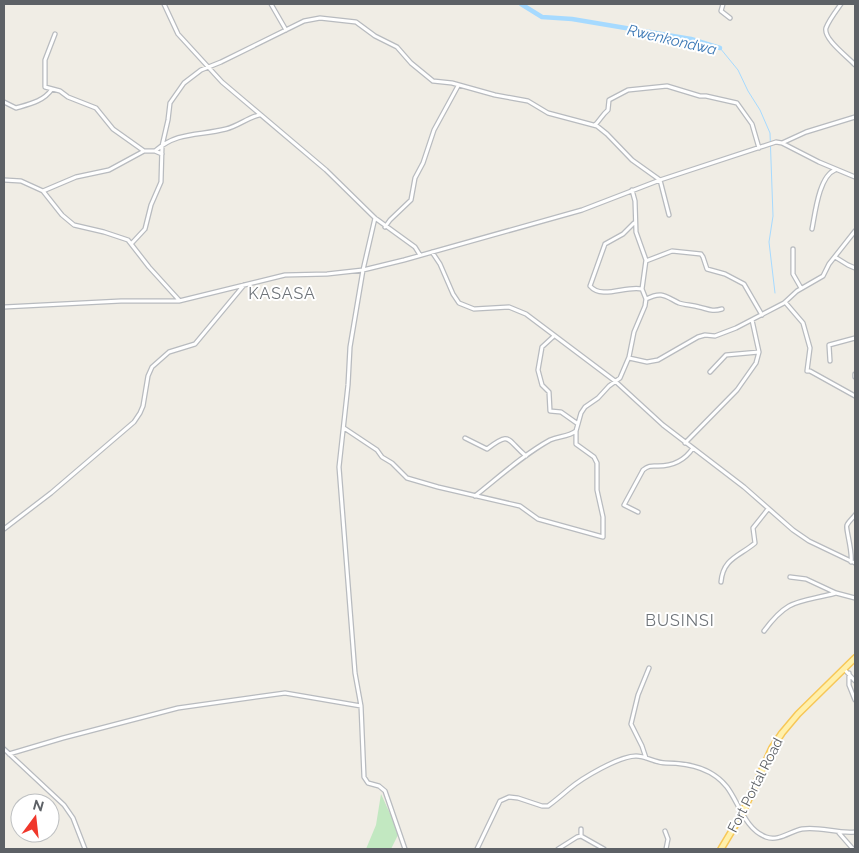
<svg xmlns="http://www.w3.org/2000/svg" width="859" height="853" font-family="Raleway,sans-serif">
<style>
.green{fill:#c2e8c1}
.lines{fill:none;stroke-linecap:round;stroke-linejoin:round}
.stream{stroke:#a6daff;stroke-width:1}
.river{stroke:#a6daff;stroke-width:4.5}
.minor-casing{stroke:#b8bbbf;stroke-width:5.5}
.major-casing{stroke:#f7c757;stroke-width:8}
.minor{stroke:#fff;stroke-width:3}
.major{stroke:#fff0ab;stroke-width:5}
.labels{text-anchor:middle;stroke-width:4;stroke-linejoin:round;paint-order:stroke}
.street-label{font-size:14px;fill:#5d6166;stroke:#fff}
.water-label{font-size:15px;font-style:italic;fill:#3e7ab6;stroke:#fff}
.quarter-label{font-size:16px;letter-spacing:1px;fill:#6e7378;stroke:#fff}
</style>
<rect width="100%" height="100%" fill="#f0ede5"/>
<!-- green -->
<path class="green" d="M381 794 399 833 391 849H366L376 825Z"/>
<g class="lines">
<!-- stream -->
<path class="stream" d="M720 48 738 70 748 91 760 110 770 133 773 216 769 242 775 293"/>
<!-- river -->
<path class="river" d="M521 4 542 17 572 19 691 39 720 48"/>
<!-- minor casing -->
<g class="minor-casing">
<path id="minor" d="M164 4 178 34 222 82 326 170 375 218 415 247 420 255
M271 4 286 30
M723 4 721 11 730 18
M841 4C836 11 829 20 826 28 823 39 848 57 855 65
M55 34 45 60V87L60 91 68 97 96 108 113 129 144 151
M4 102 16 108C30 104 44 101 52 89
M595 125C600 120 602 115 608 110L609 100 628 90 667 86 700 96H706L737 103 752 124 759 148
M782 143 819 162 855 177
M155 151C178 131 199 136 226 129 238 126 247 118 259 115
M4 180 21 181 43 191 62 215 74 225 104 232 128 240 149 267 179 300
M43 191 76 177 109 170 144 151H155L162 154
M375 218 363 270 350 347 348 385 339 467 355 673 361 706 364 777 368 783 379 786 385 791 405 849
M634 223 623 234 605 244 590 286C602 300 626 285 642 289
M385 227 390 220 411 200 415 178 423 163 434 130 458 86
M812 229C815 214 819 176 835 170
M132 243 145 229 151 205 161 182 162 146 168 120 170 103 184 83 201 70 221 62 304 21 320 18 356 22 375 36 397 47 411 63 433 81 452 83 495 95 528 101 548 113 597 126 607 134 632 160 660 180 669 215
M793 249V274L801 288
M432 252 440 264 453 294 459 303 474 309 509 307 526 314 615 381 663 425 744 487 793 530 809 541 855 563
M835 257 848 265 855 268
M646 261 672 251 701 254 703 257 707 269 725 274 744 284 762 315
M646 299C662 291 665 296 679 303 685 305 692 305 699 307 708 309 712 312 722 309
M785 302 803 323 810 348 807 371H810L855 396
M4 307 121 301H179L285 275 327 274 363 270 404 260 582 210 660 180 776 142 782 143 806 132 855 117
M554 336 542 347 538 370 542 385 549 392 550 411 561 412 578 424
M629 358 647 362 658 360 698 337 705 335 715 336 736 328 784 303 797 291 823 276 829 264 855 231
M830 361 829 345 855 338
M710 372 726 355 759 352
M855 374V377
M344 428 377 450 382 457 392 463 407 478 438 487 520 506 538 519 603 537V517L597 490V463L594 457 576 444V431L581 413 585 407 598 398 609 386 620 378 629 357 634 332 645 306 646 299 642 289 646 260 636 232 635 201 632 190
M465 438 487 449C511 431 506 439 526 456
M685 443 737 390 756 363 759 352 752 320
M475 496C499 477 523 455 550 440 559 436 568 437 576 431
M638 512 624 505 643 470C649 465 652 466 658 466 673 466 685 460 693 448
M4 529 51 493 134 422 140 413 143 406 148 376 152 367 169 352 195 344 244 285
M851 562C853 552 845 527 847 525 849 521 853 518 855 515
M790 577 806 579 836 593 855 598
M721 582C723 558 740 556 755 543L753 528 768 509
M764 631C789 597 799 603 836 593
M844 669 855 681
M849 673V685L855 700
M4 749 64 805 73 818 85 849
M9 754 63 738 178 708 285 693 361 706
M646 758 642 746 631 724 638 695 649 668
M665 831 668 839 666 849
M839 833 853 849
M581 836 604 849
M477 849 500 801 509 797 518 798 542 806H548C555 801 562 795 569 789 582 778 619 756 636 756 646 756 655 763 666 763 689 763 712 768 727 787 739 803 745 829 766 837 778 842 791 831 802 829 820 826 837 834 855 832
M558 849 577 837 581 836V829"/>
</g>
<!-- major casing -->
<g class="major-casing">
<path id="major" d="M721 849 742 814 772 748 782 733 798 714 855 658"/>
</g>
<!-- minor -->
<use href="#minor" class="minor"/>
<!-- major -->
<use href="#major" class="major"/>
</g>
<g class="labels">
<!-- street labels -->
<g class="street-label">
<text transform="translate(755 785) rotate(-63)" y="5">Fort Portal Road</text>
</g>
<!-- water labels -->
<g class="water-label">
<text transform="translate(672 40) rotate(13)" y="5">Rwenkondwa</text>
</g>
<!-- quarter labels -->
<g class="quarter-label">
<text x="282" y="299">KASASA</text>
<text x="680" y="626">BUSINSI</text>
</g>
</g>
<!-- border -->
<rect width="859" height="853" fill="none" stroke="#5d6166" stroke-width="10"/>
<!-- north arrow -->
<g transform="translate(35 818) rotate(15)"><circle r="24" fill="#ffffff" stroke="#bec0c2"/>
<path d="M0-4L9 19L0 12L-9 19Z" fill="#f0372b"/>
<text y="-8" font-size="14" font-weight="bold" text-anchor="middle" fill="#5d6166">N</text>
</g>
</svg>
